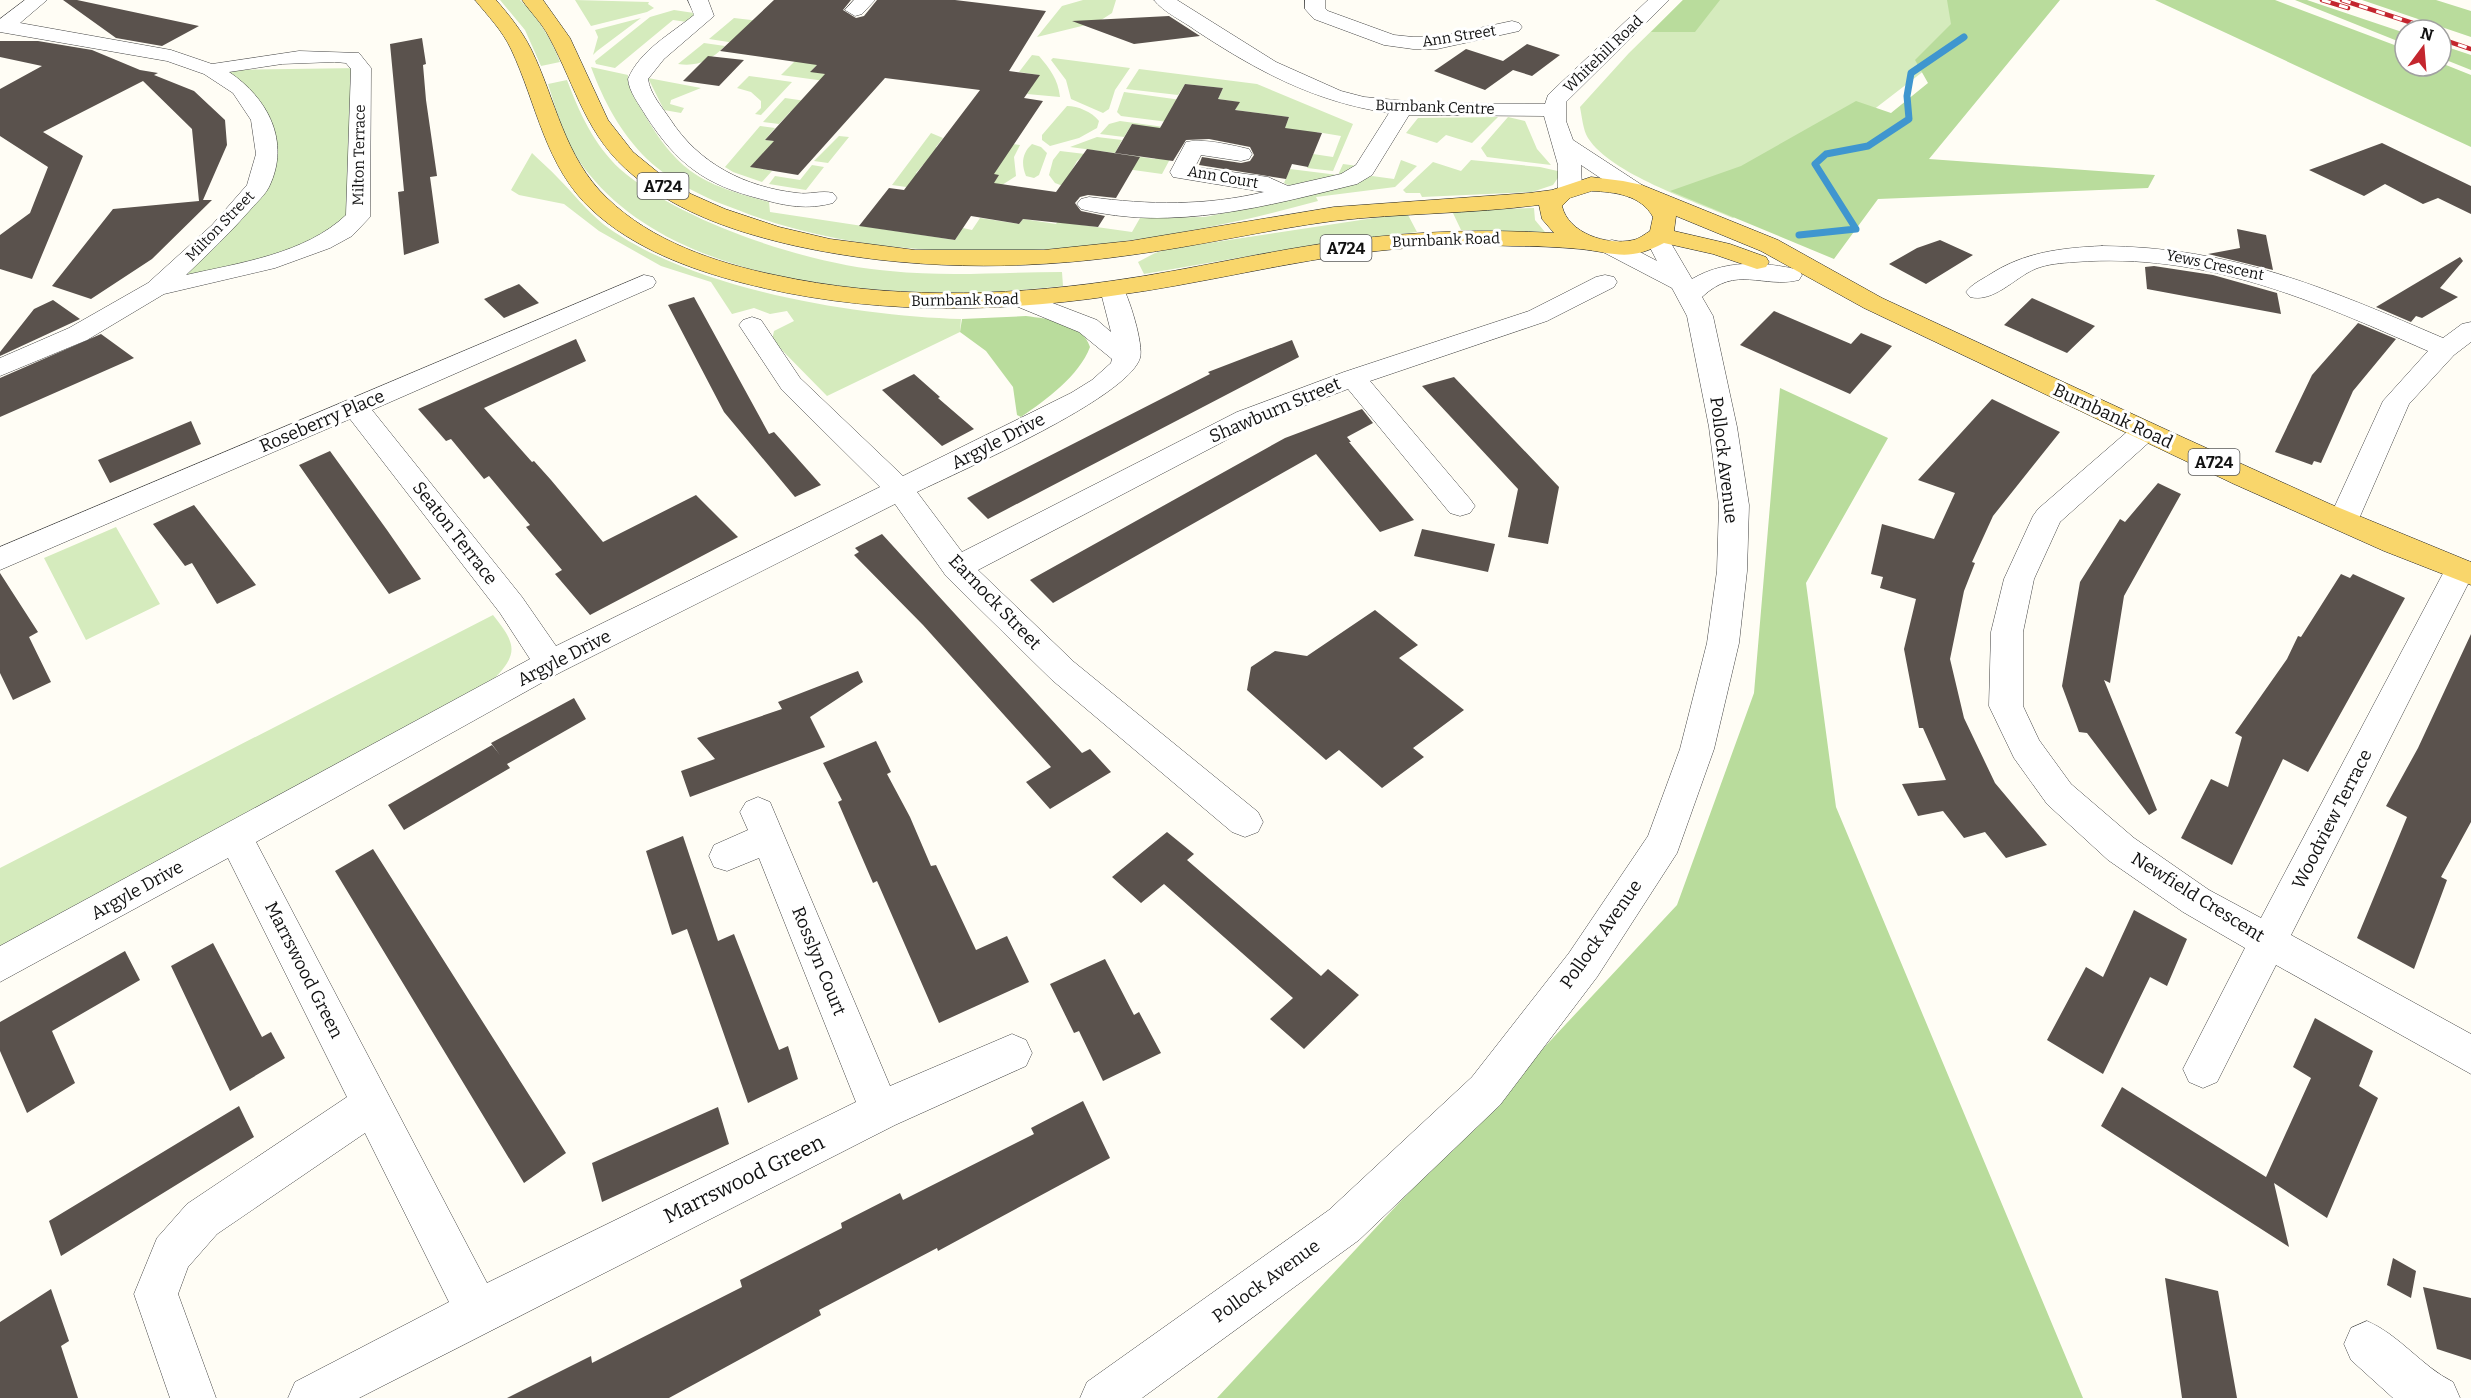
<svg xmlns="http://www.w3.org/2000/svg" width="2471" height="1398" font-family="Bitter,serif">
<style>
.green{fill:#d5ebbd}
.forest{fill:#b9dc9c}
.lines{fill:none;stroke-linecap:round;stroke-linejoin:round}
.stream{stroke:#3f96cf;stroke-width:7}
.building{fill:#5a524d}
.minor-casing{stroke:#444;stroke-width:1}
.major-casing{stroke:#222;stroke-width:1}
.minor{fill:#fff;fill-rule:evenodd}
.major{fill:#f9d66b;fill-rule:evenodd}
.rail-casing{stroke:#c4262e;stroke-width:4.5}
.rail{stroke:#fff;stroke-width:3;stroke-dasharray:9;stroke-linecap:butt}
.labels{text-anchor:middle;stroke-width:6;stroke-linejoin:round;paint-order:stroke}
.far-street-label{font-size:15px;fill:#111;stroke:#fff}
.shield{fill:#fff;stroke:#585858;stroke-width:1.5}
.shield-label{font-size:16px;font-weight:bold;fill:#111}
.street-label{font-size:18px;fill:#111;stroke:#fff}
.near-street-label{font-size:21px;fill:#111;stroke:#fff}
</style>
<rect width="100%" height="100%" fill="#fffdf5"/>
<!-- green -->
<path class="green" d="M500 0H520C538 17 551 39 560 62L541 66 525 30Z
M575 0 649 2 648 4 654 8 647 12 591 26Z
M1083 0H1116L1112 13 1098 22 1037 37 1062 6Z
M1683 0H2016L1733 218C1694 201 1611 174 1588 138 1583 130 1582 117 1580 107L1629 53Z
M674 10 694 13V16L687 22 673 20 615 68 596 64 595 61 650 17Z
M641 18 597 51 593 55 598 37 595 30Z
M734 18 819 28 735 43 709 39Z
M704 43 725 46C711 60 698 67 678 64Z
M1032 55 1039 56C1050 69 1058 79 1060 97L1027 94 1039 75 1019 72Z
M1053 58 1130 68 1115 90 1109 109 1103 113 1071 99 1066 80 1051 60Z
M797 59 820 62 811 71 831 75 825 81 781 75Z
M591 67 628 75C627 89 636 100 643 112 679 174 702 184 769 202L770 212 955 240 963 228 972 230 980 218 1019 224 1023 219 1056 224 1065 211 1068 223 1132 232 1140 218 1205 217 1345 187 1372 176 1394 179 1401 160 1417 166 1395 187 1316 197 1318 201C1139 250 915 280 738 210 707 199 671 182 647 159 620 132 604 102 591 67Z
M361 68 358 217 331 240 157 288 258 187 262 120 211 70Z
M1139 69 1257 84 1353 124 1333 171 1307 168 1313 154 1333 157 1341 136 1317 132 1313 141 1284 130 1289 117 1235 110 1239 102 1218 99 1223 88 1185 84 1178 95 1126 89Z
M749 76 792 82 761 115 755 114 761 108V101L751 92 737 88Z
M648 78 701 88 671 100 670 104 684 108 681 113 664 110Z
M567 80C579 112 594 145 620 169 680 222 810 265 890 271 948 277 1004 272 1062 272L1063 286C922 302 687 296 589 174 567 148 558 116 548 84Z
M1124 92 1181 100 1168 122 1121 116 1117 112Z
M785 98 820 103 810 114 790 112 779 124 763 122Z
M1067 106C1078 106 1092 112 1099 121L1097 128 1079 138 1050 146 1042 140V135Z
M1498 117 1472 143 1446 135 1437 143 1406 133 1418 118Z
M1508 117 1525 121 1537 149 1551 165 1487 157 1481 148Z
M1120 121 1186 130 1178 144 1132 124 1124 137 1100 134 1109 124Z
M760 126 775 128 765 140 788 143 751 167 772 171 762 182 733 172 725 167Z
M931 133 943 138 936 147 941 167 923 165 916 173 942 192 892 185Z
M839 136 849 137 828 163 814 161Z
M1097 137 1122 140 1115 153 1070 147Z
M1013 144 1020 145 1014 157 1016 176 988 194 986 173Z
M1032 144 1041 147 1047 153 1039 175 1034 178 1026 176C1021 164 1022 153 1032 144Z
M1176 148 1162 174 1119 168 1127 155 1155 159 1160 150Z
M1060 151 1085 154 1077 161 1063 186 1055 183 1049 175 1053 160Z
M532 153C540 161 550 169 558 178 573 193 586 210 603 224 689 289 855 316 961 319L960 332 827 396 772 340 774 331 794 321 787 311 770 314 754 308 732 314 711 282 661 266 599 231 564 204 519 195 511 190Z
M1471 160 1540 167 1562 172 1553 185 1532 192 1422 197 1420 193H1406L1403 190 1433 162 1461 171Z
M1343 164 1358 166C1345 175 1298 192 1284 183L1290 169 1338 175Z
M812 165 824 167 806 190 769 184 775 176 800 180Z
M1534 208 1535 220 1545 232 1461 230 1452 211Z
M1407 213 1417 232 1330 242 1144 274 1138 262 1155 253 1169 249Z
M116 527 160 604 86 640 44 558Z
M493 615C520 648 517 656 487 686L0 948V868Z"/>
<!-- forest -->
<path class="forest" d="M1683 0H1720L1695 32H1651Z
M1947 0H2060L1929 159 2155 175 2148 188 1878 199 1834 259 1670 191 1741 166 1856 101 1891 113 1928 83 1915 60 1951 24Z
M2155 0H2275L2405 49V66H2441V63L2471 75V147Z
M2295 0H2307L2405 33V44Z
M2362 0H2436L2471 11V37Z
M2441 45 2471 55V70L2441 58Z
M1026 316C1048 319 1082 322 1090 347 1079 376 1046 400 1021 417L1017 415 1013 387 986 351 960 332 962 319Z
M1780 388 1888 438 1806 583 1836 807 2083 1398H1217L1677 905 1754 693Z"/>
<g class="lines">
<!-- stream -->
<path class="stream" d="M1799 235 1856 229 1815 164 1826 154 1868 146 1909 119 1907 96 1911 73 1964 37"/>
</g>
<!-- building -->
<path class="building" d="M63 0H77L199 26 162 46 116 38Z
M774 0H851L843 10 856 18 864 16 877 0H955L1046 11 1009 71 1040 75 1024 98 1043 101 994 174 999 175 994 183 1056 192 1087 149 1140 157 1116 198 1088 195 1080 197 1075 203 1081 211 1105 216 1098 227 1023 219 1019 224 971 216 955 240 859 226 889 188 904 190 980 90 885 78 798 175 750 167 774 141 765 140 825 74 810 72 817 65 720 51Z
M1169 16 1200 36 1134 44 1072 21Z
M422 38 426 64 423 65 426 100 437 176 430 177 439 243 404 255 398 192 404 191 390 44Z
M0 41H38L92 50 140 70 158 73 154 75 194 91 225 120 227 145 203 200H212L152 259 91 299 52 286 113 209 199 201 192 129 143 81 43 132 83 156 32 279 0 269V235L30 213 48 167 0 136V89L42 66 0 57Z
M1527 44 1560 55 1532 76 1513 70 1485 90 1434 71 1466 49 1503 61Z
M708 56 744 60 719 86 683 81Z
M1185 84 1223 88 1218 99 1240 102 1235 110 1289 117 1285 128 1322 133 1308 167 1292 164 1286 179 1199 165 1202 157 1241 163 1250 161 1254 155 1250 147 1209 139 1186 140 1173 161 1115 153 1132 124 1160 128Z
M2382 143 2471 186V214L2438 198 2423 204 2385 184 2364 196 2309 170Z
M2237 229 2266 235 2273 270 2208 254 2240 248Z
M1940 240 1973 255 1926 284 1889 264 1917 248Z
M2460 257 2463 261 2440 288 2458 297 2422 318 2416 316 2411 322 2376 307Z
M2154 266 2213 275 2277 293 2281 314 2147 289 2145 267Z
M519 284 539 303 504 318 484 299Z
M694 297 769 434 774 432 821 485 795 497 724 412 668 305Z
M2032 298 2095 326 2067 353 2004 325Z
M53 300 80 319 0 356V352L34 309Z
M1774 311 1851 344 1861 333 1892 346 1850 394 1740 345Z
M2358 323 2396 339 2353 391 2321 463 2314 461 2312 465 2275 452 2312 375Z
M101 334 134 358 0 417V378Z
M576 339 586 361 484 408 532 462 534 461 551 480 603 542 696 495 738 537 590 615 555 574 562 570 526 527 530 525 509 500 489 476 484 479 451 439 446 441 418 409Z
M1292 340 1299 357 988 519 967 498 1210 374 1208 372Z
M914 374 940 397 938 398 974 429 942 446 882 390Z
M1454 377 1559 487 1548 544 1508 537 1518 489 1422 386Z
M1992 399 2060 432 1993 516 1972 562 1975 563 1964 591 1950 659 1964 718 1995 783 2047 845 2006 858 1985 832 1964 838 1943 811 1918 816 1902 784 1946 780 1923 728H1919L1904 649 1916 599 1880 588 1883 577 1871 574 1882 524 1934 539 1955 493 1918 480Z
M1362 409 1373 423 1347 437 1351 442H1349L1414 520 1380 532 1316 454 1053 603 1030 580 1285 438Z
M191 421 201 444 110 483 98 460Z
M330 451 387 530 421 579 389 594 299 465Z
M2158 483 2181 494 2124 596 2110 683 2104 680 2157 810 2149 815 2087 733 2079 732 2062 686 2080 582 2120 519 2125 522Z
M194 505 256 585 217 604 192 563 185 566 153 524Z
M1422 529 1495 544 1488 572 1414 556Z
M882 534 1082 753 1090 749 1111 772 1050 809 1026 782 1051 767 923 625 854 555 859 552 855 548Z
M0 573 38 632 29 637 51 682 13 700 0 673Z
M2341 574 2350 578 2353 574 2405 598 2308 772 2283 759 2232 865 2181 838 2211 779 2228 787 2242 737 2235 733 2287 659 2298 636 2301 637Z
M1375 610 1418 645 1399 658 1464 710 1413 748 1424 757 1382 788 1339 750 1326 760 1247 690 1251 667 1275 651 1307 656Z
M2471 634V822L2441 877 2447 880 2414 969 2357 938 2407 817 2386 806 2418 748Z
M858 671 863 682 810 717 825 747 690 797 681 771 715 759 697 738 782 709 778 702Z
M574 698 586 719 507 764 510 768 404 830 388 805 492 745 500 755 491 743Z
M876 741 891 772 887 774 910 817 931 866 936 865 976 950 1007 936 1029 982 939 1023 877 881 873 883 838 802 842 800 823 763Z
M1167 832 1194 854 1187 860 1321 976 1328 969 1359 995 1304 1049 1270 1019 1293 998 1164 884 1141 903 1112 877Z
M683 836 718 941 734 934 779 1050 788 1046 798 1079 748 1103 687 929 672 935 646 851Z
M373 849 566 1153 524 1183 335 871Z
M2134 910 2187 939 2167 986 2150 977 2103 1074 2047 1040 2086 967 2103 977Z
M213 943 262 1037 271 1032 285 1058 230 1091 171 966Z
M125 951 140 980 52 1031 75 1083 27 1113 0 1051V1022Z
M1105 959 1134 1015 1139 1012 1161 1053 1103 1081 1079 1031 1074 1033 1050 984Z
M2315 1018 2373 1051 2359 1086 2378 1098 2327 1218 2274 1183 2289 1247 2101 1126 2122 1087 2266 1177 2311 1078 2293 1067Z
M1083 1101 1110 1158 938 1251 937 1248 819 1310 821 1315 669 1398H507L591 1356 592 1363 742 1287 740 1280 842 1228 841 1223 900 1193 903 1200 1034 1134 1031 1128Z
M239 1106 254 1137 61 1256 49 1221Z
M718 1107 729 1144 602 1202 592 1163Z
M2393 1258 2416 1271 2411 1298 2387 1285Z
M2165 1278 2218 1291 2237 1398H2182Z
M2423 1287 2471 1298V1360L2437 1349Z
M51 1289 69 1341 61 1346 78 1398H0V1322Z"/>
<g class="lines">
<!-- minor casing -->
<g class="minor-casing">
<path id="minor" d="M25 0H47L20 23 171 50 212 64 299 51 359 53 371 68 370 217 352 236 330 248 275 268 164 294 87 340 0 376V358L69 328 148 283 212 225 247 185 256 154 251 120 233 93 204 74 167 61 0 32V19ZM335 62 346 63 351 69 346 215C305 254 239 263 186 275 209 253 231 232 251 209 257 202 265 195 269 187 291 142 268 98 229 72L282 64Z
M688 0H708L714 16 664 59 648 79C650 94 662 107 670 119 699 164 745 187 797 193 809 195 821 190 833 193L837 198 833 203C807 210 786 206 761 199 705 185 677 164 646 116 639 104 629 92 628 79 640 50 671 34 694 15Z
M854 0H875L862 14 855 16 845 10Z
M1154 0H1177L1276 62 1341 91 1364 97 1427 103 1545 104 1548 95 1648 0H1669L1566 102V121L1573 140 1645 187 1649 192 1645 197H1629L1581 165 1582 189 1578 194H1562L1558 189V165L1544 116 1409 115 1372 175 1357 184C1267 206 1173 232 1081 209L1077 204 1081 199 1089 197C1149 205 1206 206 1264 192L1173 177 1170 172 1186 142C1204 138 1231 145 1249 149L1252 154 1249 159 1241 161 1201 155 1195 167 1268 177 1288 186 1341 174 1356 165 1389 113C1315 102 1257 71 1195 30 1183 21 1163 12 1154 0Z
M1305 0H1325V8L1328 11 1394 35 1413 37H1437L1512 21 1519 23 1522 27 1519 31 1437 49H1413L1384 45 1314 19 1305 9Z
M1657 231 1665 233 1692 279C1724 260 1763 261 1799 270L1802 275 1799 280C1762 289 1737 264 1702 297L1713 316 1737 427 1749 505 1747 571 1739 643 1714 749 1677 853 1597 977 1500 1105 1359 1240 1142 1398H1080L1087 1382 1329 1210 1472 1077 1569 953 1648 836 1680 749 1707 643 1717 571 1719 505 1709 427 1687 316 1672 288 1603 252 1600 247 1603 242 1612 240 1621 242 1657 261 1645 238 1649 233Z
M2102 246C2232 247 2326 288 2443 338L2462 324 2471 322V342L2454 355 2409 404 2358 521 2353 528 2343 531 2333 528 2328 521 2383 401 2428 351C2312 300 2205 252 2075 262 2061 263 2047 264 2035 269 2014 278 1994 303 1970 297L1966 292C1972 284 1981 280 1989 275 2024 252 2061 248 2102 246Z
M644 275 653 277 656 282 653 287 372 410 522 597 556 646 880 487 782 390 739 325 743 320 752 317 761 320 800 378 903 476 1071 393 1092 380 1111 363 1112 359 1079 332 1011 304 1007 299 1011 294 1020 291 1029 294 1097 320 1111 332 1100 289 1103 284 1112 282 1121 284C1129 296 1144 345 1140 358 1128 398 960 471 917 492L962 552 1237 412 1344 372 1529 311 1596 277 1605 275 1614 277 1617 282 1614 287 1547 321 1370 381 1470 499 1475 506 1470 513 1460 516 1450 513 1348 389 1257 424 978 570 1074 662 1258 812 1263 822 1258 832 1245 837 1232 832 1052 680 946 576 895 504 561 672 256 842 487 1283 856 1102 759 858 727 871 714 867 709 856 714 845 748 830 740 812 746 802 758 797 770 802 890 1086 1012 1034 1026 1040 1032 1053 1026 1066 895 1125 359 1398H288L295 1382 449 1302 365 1133 217 1234 188 1267 178 1294 216 1398H170L134 1294 157 1238 187 1204 347 1097 228 858 0 982V946L530 659 500 613 350 419 0 570V547Z
M2145 422 2155 425 2159 431 2155 437 2060 522 2034 579 2023 632V706L2039 740 2071 784 2134 838 2209 890 2261 918 2449 562 2460 559 2471 562V578L2291 935 2471 1034V1074L2276 965 2217 1082 2203 1088 2189 1082 2183 1069 2245 948 2183 912 2108 860 2047 804 2014 758 1989 706 1991 632 2004 579 2033 516 2038 509 2135 425Z
M2367 1321C2400 1335 2421 1366 2453 1382L2460 1398H2393L2351 1360 2344 1344 2351 1328Z"/>
</g>
<!-- major casing -->
<g class="major-casing">
<path id="major" d="M475 0H496C509 15 522 31 531 49 556 100 564 157 607 198 651 241 716 263 775 275 885 299 999 297 1111 281 1191 270 1269 250 1349 240 1417 231 1485 229 1554 233L1542 219 1539 205C1470 214 1402 213 1333 221 1265 230 1199 246 1131 255 1019 271 906 270 796 246 739 233 680 214 634 176 586 137 577 89 549 37 542 23 531 13 522 0H543L570 38 608 120 633 152 660 174 691 194 725 209 779 227 830 239 915 250H1044L1130 241 1334 207 1529 193 1552 190 1591 177 1623 181 1642 185 1778 240 1882 298 2180 436 2330 504 2471 562V585L2384 551 2234 484 1864 308 1761 251 1676 216 1674 231 1730 244 1766 257 1769 262 1766 267 1757 269 1713 254 1664 243C1628 262 1616 253 1580 249 1557 247 1535 246 1512 246 1467 244 1422 246 1377 251 1288 261 1201 284 1111 296 988 314 863 314 743 283 689 269 633 248 592 210 545 167 537 104 511 49 502 30 488 16 475 0ZM1592 191C1615 192 1641 195 1653 217L1650 231C1645 234 1639 239 1633 240 1607 246 1568 233 1562 206L1570 198Z"/>
</g>
<!-- minor -->
<use href="#minor" class="minor"/>
<!-- major -->
<use href="#major" class="major"/>
<!-- rail casing -->
<g class="rail-casing">
<path id="rail" d="M2322 0 2348 8
M2342 0 2434 30
M2441 39 2471 49"/>
</g>
<!-- rail -->
<use href="#rail" class="rail"/>
</g>
<g class="labels">
<!-- far-street labels -->
<g class="far-street-label">
<text transform="translate(1459 36) rotate(-9)" y="5">Ann Street</text>
<text transform="translate(1603 54) rotate(-44)" y="5">Whitehill Road</text>
<text transform="translate(1435 107) rotate(2)" y="5">Burnbank Centre</text>
<text transform="translate(359 155) rotate(-89)" y="5">Milton Terrace</text>
<text transform="translate(1223 177) rotate(10)" y="5">Ann Court</text>
<text transform="translate(220 226) rotate(-46)" y="5">Milton Street</text>
<text transform="translate(1446 240) rotate(-2)" y="5">Burnbank Road</text>
<text transform="translate(2215 265) rotate(12)" y="5">Yews Crescent</text>
<text transform="translate(965 300) rotate(-1)" y="5">Burnbank Road</text>
</g>
<!-- shield labels -->
<g class="shield">
<rect x="637.5" y="173" width="51" height="26" rx="4.5"/>
<rect x="1320.5" y="235" width="51" height="26" rx="4.5"/>
<rect x="2188.5" y="449" width="51" height="26" rx="4.5"/>
</g>
<g class="shield-label">
<text x="663" y="192">A724</text>
<text x="1346" y="254">A724</text>
<text x="2214" y="468">A724</text>
</g>
<!-- street labels -->
<g class="street-label">
<text transform="translate(1275 410) rotate(-23)" y="6">Shawburn Street</text>
<text transform="translate(2113 416) rotate(25)" y="6">Burnbank Road</text>
<text transform="translate(322 421) rotate(-23)" y="6">Roseberry Place</text>
<text transform="translate(998 441) rotate(-27)" y="6">Argyle Drive</text>
<text transform="translate(1724 460) rotate(83)" y="6">Pollock Avenue</text>
<text transform="translate(455 533) rotate(52)" y="6">Seaton Terrace</text>
<text transform="translate(995 602) rotate(46)" y="6">Earnock Street</text>
<text transform="translate(564 658) rotate(-27)" y="6">Argyle Drive</text>
<text transform="translate(2332 819) rotate(-63)" y="6">Woodview Terrace</text>
<text transform="translate(137 890) rotate(-29)" y="6">Argyle Drive</text>
<text transform="translate(2198 897) rotate(32)" y="6">Newfield Crescent</text>
<text transform="translate(1601 934) rotate(-55)" y="6">Pollock Avenue</text>
<text transform="translate(819 961) rotate(68)" y="6">Rosslyn Court</text>
<text transform="translate(304 970) rotate(63)" y="6">Marrswood Green</text>
<text transform="translate(1266 1281) rotate(-36)" y="6">Pollock Avenue</text>
</g>
<!-- near-street labels -->
<g class="near-street-label">
<text transform="translate(744 1179) rotate(-26)" y="7">Marrswood Green</text>
</g>
</g>
<!-- north arrow -->
<g transform="translate(2423 48) rotate(16)"><circle r="28" fill="#ffffff" stroke="#a0a0a0" stroke-width="1.5"/>
<path d="M0-4.5L10 22L0 15L-10 22Z" fill="#c4262e"/>
<text y="-9" font-size="16" font-weight="bold" text-anchor="middle" fill="#111111">N</text>
</g>
</svg>
